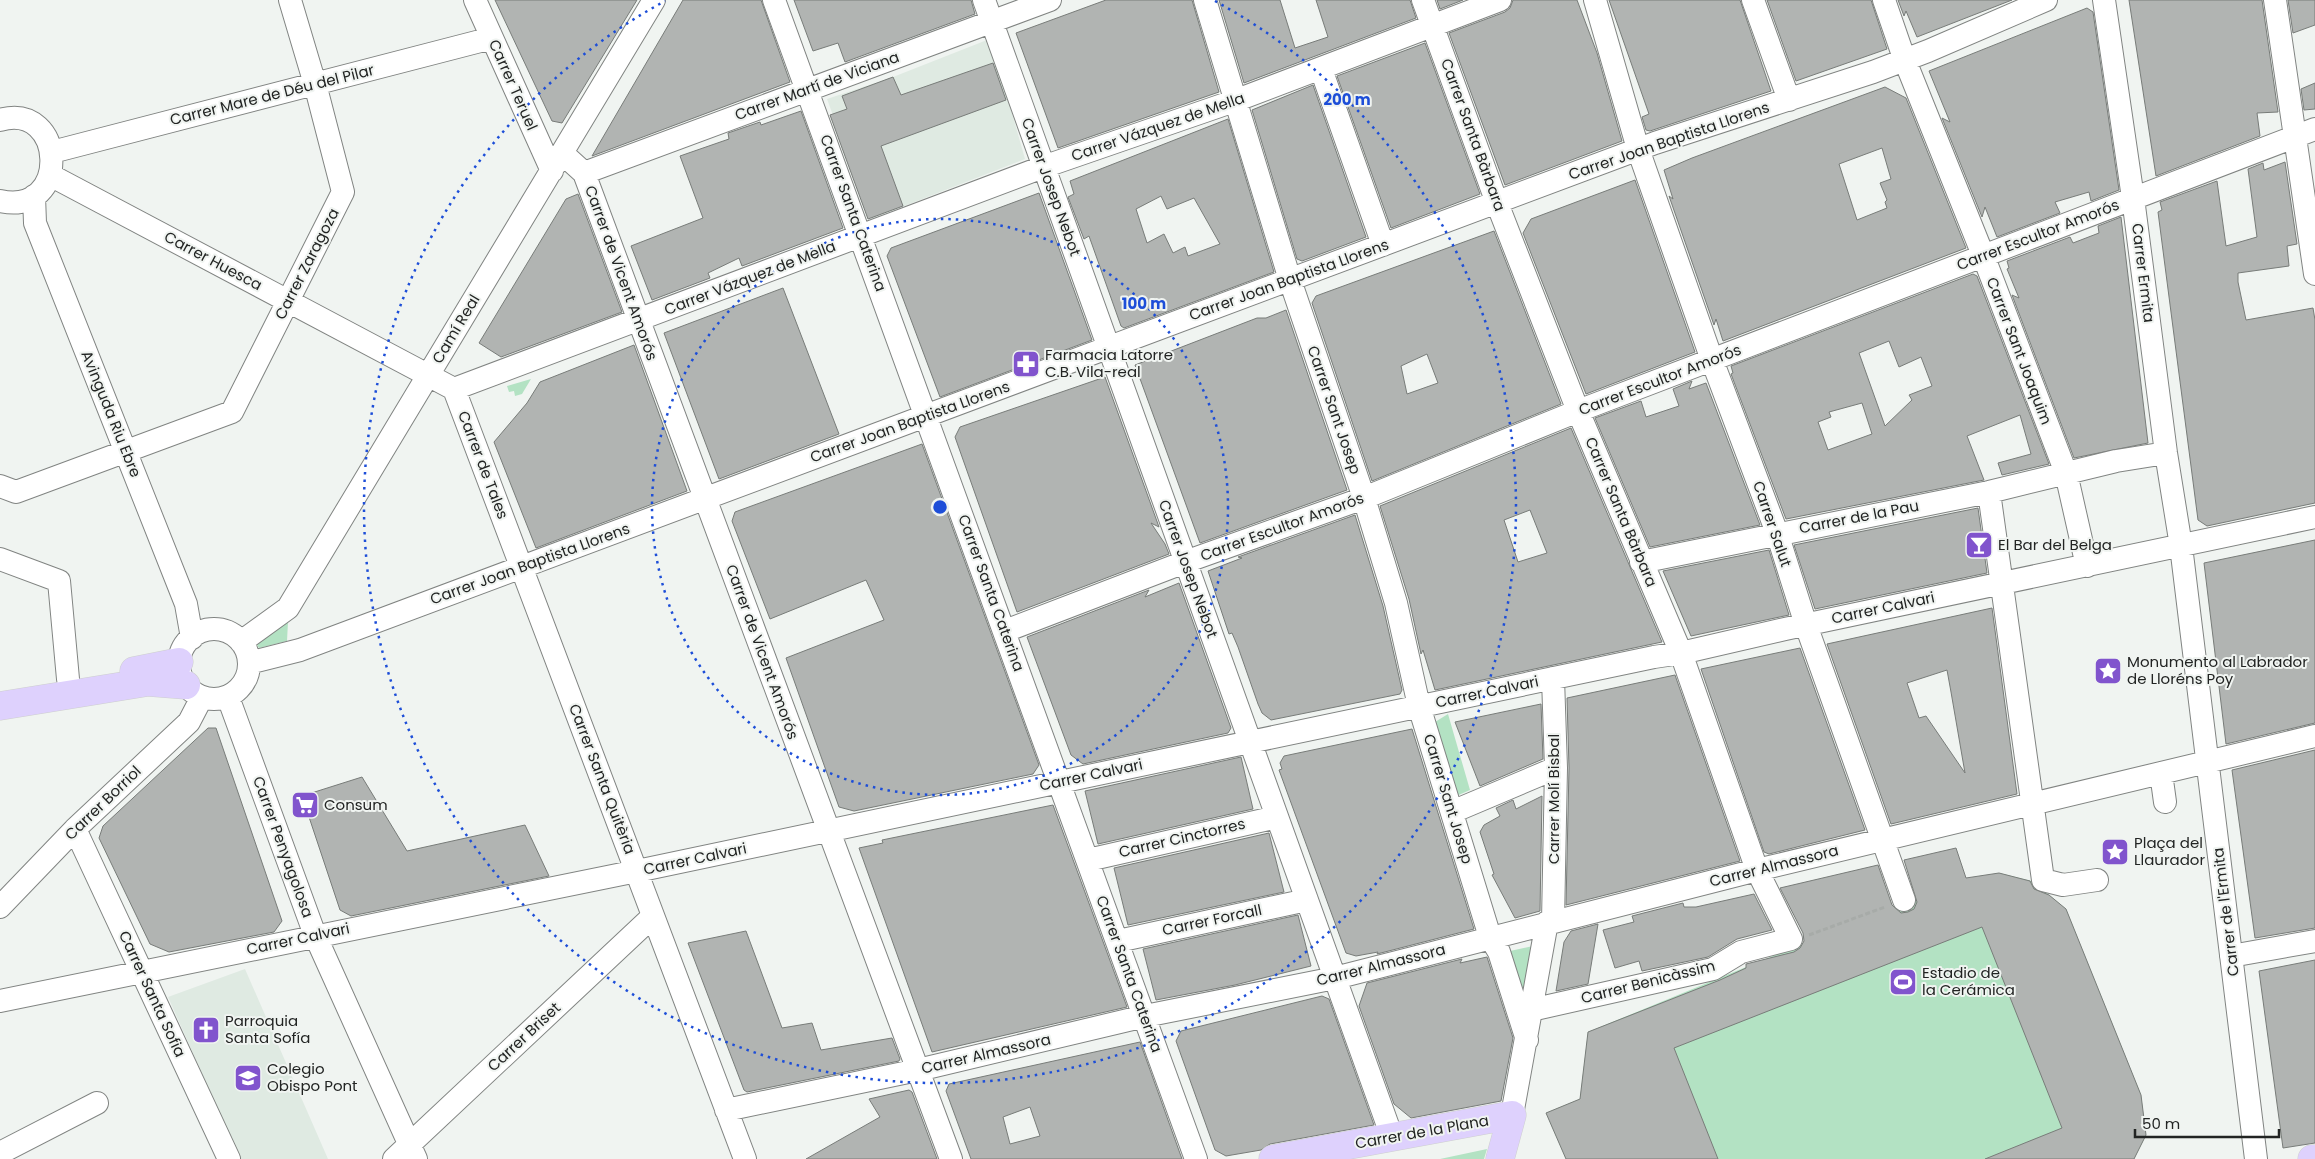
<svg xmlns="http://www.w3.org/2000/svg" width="2315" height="1159" font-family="Poppins,sans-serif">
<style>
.built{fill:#dfeae2}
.green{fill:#b3e2c3}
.building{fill:#b1b4b2;stroke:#787c79;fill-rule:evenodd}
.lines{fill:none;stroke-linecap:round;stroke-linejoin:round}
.minor-casing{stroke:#818482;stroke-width:24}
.major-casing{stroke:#cecfcf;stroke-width:29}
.path{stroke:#a7aba8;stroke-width:3;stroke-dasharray:5 2.5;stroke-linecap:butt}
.minor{stroke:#fff;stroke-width:22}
.major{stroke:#ded1fd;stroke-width:28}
.ring{fill:none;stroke:#1d4ed8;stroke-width:2.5;stroke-dasharray:2.5 5}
.labels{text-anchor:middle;stroke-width:4;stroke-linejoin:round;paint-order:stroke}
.street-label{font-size:15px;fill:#222423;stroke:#f0f4f1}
.poi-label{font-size:15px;fill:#222423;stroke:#f0f4f1;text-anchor:start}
.centre{fill:#1d4ed8;stroke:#f0f4f1;stroke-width:2.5}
.ring-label{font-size:15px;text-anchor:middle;font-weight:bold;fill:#1d4ed8;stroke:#f0f4f1;stroke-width:4;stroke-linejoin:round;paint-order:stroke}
</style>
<rect width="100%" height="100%" fill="#f0f4f1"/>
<!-- built -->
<path class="built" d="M987 40 1008 99 1025 159 871 219 827 99 893 77Z
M245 969 328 1159H240L168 997Z"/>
<!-- green -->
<path class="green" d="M531 379 522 394 515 396 514 391 509 392 507 386Z
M288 622 287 641 259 648 256 644Z
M1448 714 1470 790 1454 797 1435 722Z
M1999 873 2032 881 2066 909 2141 1095 2146 1135 2134 1159H1566L1546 1113 1580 1099 1588 1032 1919 896Z
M1533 946 1525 995 1510 951Z
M1487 1149 1484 1159H1440Z"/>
<!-- building -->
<path class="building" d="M495 0H637L562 123 552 121Z
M683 0H761L790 82 592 156Z
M794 0H971L975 14 845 62 838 43 813 51Z
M1106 0H1192L1219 92 1058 148 1016 33Z
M1219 0H1280L1295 48 1328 37 1316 0H1410L1416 18 1244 83Z
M1437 0H1463L1440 9Z
M1513 0H1577L1597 53 1622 141 1505 185 1449 33 1505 12 1510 8Z
M1609 0H1740L1771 91 1650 131 1646 130 1642 117 1649 114Z
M1767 0H1871L1887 49 1796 81Z
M1898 0H2012L1917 37 1906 11 1904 16Z
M2129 0H2262L2278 112 2257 113 2260 136 2156 176Z
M2288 0H2315V25L2293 33Z
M2087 8 2093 12 2119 190 2091 201 2089 192 2055 202 2060 213 1997 237 1985 207 1982 217 1942 118 1950 122 1929 71Z
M1425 43 1480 194 1391 228 1337 76Z
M993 63 1006 100 881 146 903 206 868 219 830 115 847 109 842 96 893 77 901 95Z
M2315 83V109L2304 110 2301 89Z
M1313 85 1366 237 1302 261 1297 259 1252 110Z
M1885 87 1906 98 1966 248 1723 341 1716 319 1714 325 1669 196 1673 199 1664 170 1692 158ZM1882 148 1891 179 1880 183 1887 200 1885 202 1887 208 1857 220 1839 164Z
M801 111 843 228 742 266 739 258 708 273 710 278 652 300 631 246 703 218 680 156 729 139 728 133 760 122 761 125Z
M1228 119 1274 272 1124 328 1121 326 1089 236 1084 239 1068 197 1074 194 1070 181ZM1161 196 1167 209 1194 198 1220 244 1188 256 1185 247 1173 253 1164 234 1147 243 1136 209Z
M2285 162 2297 244 2287 246 2289 266 2238 273V282L2246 320 2313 308 2315 320V503L2207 526 2198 520 2158 212 2162 210 2160 202 2217 181 2226 246 2257 237 2248 169 2263 163 2264 170Z
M1635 180 1695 352 1586 394 1523 233 1531 219Z
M1039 193 1092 340 940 397 887 256 891 248Z
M578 194 622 312 501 357 479 343 566 199Z
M2121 217 2148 443 2074 458 2012 295 2019 298 2007 269 2009 268 2007 261 2070 237 2073 243 2099 233 2098 226Z
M1494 231 1561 404 1372 481 1312 303 1316 296ZM1427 354 1438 383 1407 394 1401 366Z
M1973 274 1977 276 2049 464 2002 475 1998 463 2031 454 2020 415 1967 436 1984 480 1786 519 1731 374 1733 373 1731 366ZM1889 341 1899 367 1921 357 1932 386 1909 395 1912 400 1885 426 1859 353ZM1862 403 1872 434 1828 450 1818 422 1831 417 1829 412Z
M783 288 839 434 719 479 664 333Z
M1286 310 1347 490 1200 543 1135 365 1257 318H1266Z
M634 345 687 491 536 548 494 442 527 403 540 382Z
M1105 377 1159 527 1151 523 1165 544 1169 554 1017 612 955 437 960 427Z
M1692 381 1689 389 1706 383 1760 525 1650 547 1595 418 1641 401 1646 417 1679 406 1673 389Z
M1571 428 1662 642 1435 690 1423 650 1421 654 1409 599 1380 506ZM1530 510 1547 553 1518 562 1504 520Z
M922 444 1039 765 1033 774 854 811 839 807 786 658 884 620 866 580 770 619 732 521 735 512Z
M1978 508 1987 573 1815 609 1794 545Z
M1355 515 1383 606 1402 690 1400 694 1271 720 1262 713 1258 704 1238 647 1232 633 1229 634 1208 571 1242 558 1238 557Z
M2315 540V723L2226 744 2204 563Z
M1769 550 1789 615 1691 636 1663 571Z
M1179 583 1231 728 1228 733 1083 764 1071 755 1027 637 1149 590 1145 597Z
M1992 608 2017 794 1891 824 1827 644ZM1947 670 1951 692 1965 773 1926 716 1919 718 1907 683Z
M1800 648 1865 830 1769 854 1764 852 1701 669Z
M1675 675 1740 861 1566 905 1569 768 1567 698Z
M1541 704 1543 759 1480 786 1455 722Z
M208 728H216L282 921 274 932 169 952 150 944 99 838 103 826Z
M1412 729 1474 929 1377 954 1378 952 1356 956 1346 953 1279 770 1282 769 1280 763 1284 756Z
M2315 750V928L2255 938 2232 770Z
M1241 757 1253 809 1098 844 1085 791Z
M362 777 407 851 525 825 549 876 351 916 340 910 302 796Z
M1542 796 1540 911 1515 918 1492 875 1494 874 1480 832 1484 825 1500 816 1496 808 1513 800 1516 809Z
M1053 805 1127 1007 932 1052 859 848 883 843 882 840Z
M1269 833 1284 892 1128 925 1114 868Z
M1956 848 1966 878 1999 873 2030 881 2034 889 2049 895 2066 909 2141 1095 2146 1135 2134 1159H1985L2062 1128 1982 927 1674 1048 1718 1159H1566L1546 1113 1580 1099 1588 1032 1720 980 1746 968V964L1794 952 1800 948 1804 941 1803 933 1780 888 1878 865 1892 905 1901 913 1908 912 1914 909 1917 902 1904 860Z
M1754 894 1772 930 1737 939 1708 957 1642 971 1639 961 1615 968 1603 930 1634 922 1632 916 1683 903 1684 907H1696Z
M1298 915 1311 966 1235 985 1156 1000 1143 949Z
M1598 924 1588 984 1556 991 1564 942 1571 931Z
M746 931 782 1028 812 1023 821 1050 892 1038 900 1059 899 1061 747 1092 744 1090 688 943Z
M1487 957 1513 1038 1501 1101 1411 1118 1394 1104 1359 1006 1367 983 1462 959 1460 963Z
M2315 960V1143L2283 1148 2259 971Z
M1322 996 1329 999 1374 1125 1270 1144 1261 1150 1226 1156 1215 1150 1176 1041 1181 1031Z
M1140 1042 1182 1159H971L946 1091 949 1084ZM1030 1107 1040 1136 1010 1144 1003 1117Z
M909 1090 912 1092 937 1159H806L880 1117 869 1099Z"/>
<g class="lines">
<!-- minor casing -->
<g class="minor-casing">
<path id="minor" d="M475 0 552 171
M774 0 1196 1159
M984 0 1392 1137
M1205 0 1290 280 1364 498 1396 603 1419 706 1490 937 1499 952 1527 1040
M1423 0 1497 203 1578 411 1681 653 1757 870 1791 939 1741 952 1713 969 1531 1010
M1595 0 1638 149 1712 360 1777 533 1806 625 1904 900
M1753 0 1789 100
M1884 0 1904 58 1983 255 2066 473 2087 566
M2104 0 2133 198 2166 453 2181 546 2256 1159
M2275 0 2315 274
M1321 69 1383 245
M0 120C66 101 71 217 0 201
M52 152 492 38
M562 153 584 173 951 1159
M584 173 1050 0
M50 175 454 389 745 1159
M34 196 35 223 186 604 192 638
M454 389 1043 167 1237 100 1500 0
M0 486 16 492 232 412 343 192 315 84 290 0
M1989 492 2043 880 2063 885 2097 880
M0 559 59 581 68 679
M1641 562 1989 492 2116 461 2166 453
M179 664a35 35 0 1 1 70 0a35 35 0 1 1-70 0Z
M1005 631 1185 562 1364 498 1578 411 2315 129
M241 642 288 608 654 0
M249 663 300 650 1655 143 1873 72 1928 51 2046 0
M1553 678 1556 768 1553 921
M228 697 315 935 416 1159
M2161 773 2165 802
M1452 812 1556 768
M75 829 229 1159
M1088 860 1277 817
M0 907 75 829 189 722 202 697
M1118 941 1307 900
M2231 956 2315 941
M0 1001 637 871 1654 657 1681 653 1785 629 2315 517
M726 1110 918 1070 1145 1016 1335 978 1757 870 2315 736
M1512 1115 1547 922
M0 1153 97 1103
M394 1159 653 916"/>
</g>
<!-- major casing -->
<g class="major-casing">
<path id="major" d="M134 671 179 662
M0 706 148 682 186 685
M1273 1159 1512 1115 1500 1159
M2312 1159H2315"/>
</g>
<!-- path -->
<path class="path" d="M1809 935 1885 907"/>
<!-- minor -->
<use href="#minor" class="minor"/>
<!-- major -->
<use href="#major" class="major"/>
</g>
<!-- distance rings -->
<g class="ring">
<circle cx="940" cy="507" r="288"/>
<path d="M1215 1A576 576 0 1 1 665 1"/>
</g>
<!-- icons -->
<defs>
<g id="pharmacy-square" transform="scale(1.4375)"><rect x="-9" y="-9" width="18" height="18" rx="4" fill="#8154cd" stroke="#f0f4f1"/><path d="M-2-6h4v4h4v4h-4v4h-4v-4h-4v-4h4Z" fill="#fff"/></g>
<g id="bar-square" transform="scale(1.4375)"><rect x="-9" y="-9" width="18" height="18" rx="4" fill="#8154cd" stroke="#f0f4f1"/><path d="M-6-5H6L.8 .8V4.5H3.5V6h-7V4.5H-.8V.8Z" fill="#fff"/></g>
<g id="sight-square" transform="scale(1.4375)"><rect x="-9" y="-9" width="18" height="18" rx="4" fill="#8154cd" stroke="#f0f4f1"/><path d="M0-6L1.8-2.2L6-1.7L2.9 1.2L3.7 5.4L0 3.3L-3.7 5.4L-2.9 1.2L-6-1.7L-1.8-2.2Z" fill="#fff"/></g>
<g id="supermarket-square" transform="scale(1.4375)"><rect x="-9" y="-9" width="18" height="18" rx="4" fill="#8154cd" stroke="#f0f4f1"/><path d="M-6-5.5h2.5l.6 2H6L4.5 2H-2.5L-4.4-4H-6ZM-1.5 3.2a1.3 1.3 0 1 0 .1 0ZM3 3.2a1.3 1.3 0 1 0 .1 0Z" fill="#fff"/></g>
<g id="stadium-square" transform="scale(1.4375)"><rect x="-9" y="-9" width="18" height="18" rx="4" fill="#8154cd" stroke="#f0f4f1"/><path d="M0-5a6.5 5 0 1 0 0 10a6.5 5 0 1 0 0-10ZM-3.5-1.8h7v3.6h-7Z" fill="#fff"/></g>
<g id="church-square" transform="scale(1.4375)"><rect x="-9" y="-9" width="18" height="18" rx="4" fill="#8154cd" stroke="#f0f4f1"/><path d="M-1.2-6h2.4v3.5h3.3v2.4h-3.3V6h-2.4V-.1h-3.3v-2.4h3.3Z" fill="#fff"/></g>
<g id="school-square" transform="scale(1.4375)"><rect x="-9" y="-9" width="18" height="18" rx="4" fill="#8154cd" stroke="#f0f4f1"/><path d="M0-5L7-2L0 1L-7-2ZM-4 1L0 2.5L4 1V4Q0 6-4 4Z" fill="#fff"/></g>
</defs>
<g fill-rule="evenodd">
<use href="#pharmacy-square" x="1026" y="364"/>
<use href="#bar-square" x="1979" y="545"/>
<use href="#sight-square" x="2108" y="671"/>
<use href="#supermarket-square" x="305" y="805"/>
<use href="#sight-square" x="2115" y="852"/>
<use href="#stadium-square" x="1903" y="982"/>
<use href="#church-square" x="206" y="1030"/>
<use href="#school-square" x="248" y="1078"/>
</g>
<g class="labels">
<!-- street labels -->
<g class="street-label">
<text transform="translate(513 85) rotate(66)" y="5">Carrer Teruel</text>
<text transform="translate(817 86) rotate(-20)" y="5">Carrer Martí de Viciana</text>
<text transform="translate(272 95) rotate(-14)" y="5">Carrer Mare de Déu del Pilar</text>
<text transform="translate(1158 127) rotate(-19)" y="5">Carrer Vázquez de Mella</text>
<text transform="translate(1473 135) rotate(70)" y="5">Carrer Santa Bàrbara</text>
<text transform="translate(1669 141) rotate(-19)" y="5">Carrer Joan Baptista Llorens</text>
<text transform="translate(1051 187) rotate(70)" y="5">Carrer Josep Nebot</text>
<text transform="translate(853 213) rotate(70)" y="5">Carrer Santa Caterina</text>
<text transform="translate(2038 235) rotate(-21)" y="5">Carrer Escultor Amorós</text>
<text transform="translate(213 261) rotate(28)" y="5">Carrer Huesca</text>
<text transform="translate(307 264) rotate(-63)" y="5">Carrer Zaragoza</text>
<text transform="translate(621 273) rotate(70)" y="5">Carrer de Vicent Amorós</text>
<text transform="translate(2143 273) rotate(83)" y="5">Carrer Ermita</text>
<text transform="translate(750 278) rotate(-21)" y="5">Carrer Vázquez de Mella</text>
<text transform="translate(1289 280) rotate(-20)" y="5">Carrer Joan Baptista Llorens</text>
<text transform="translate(456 329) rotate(-59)" y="5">Camí Real</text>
<text transform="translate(2019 351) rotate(69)" y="5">Carrer Sant Joaquim</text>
<text transform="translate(1660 380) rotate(-21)" y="5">Carrer Escultor Amorós</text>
<text transform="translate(1334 410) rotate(71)" y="5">Carrer Sant Josep</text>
<text transform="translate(111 414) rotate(68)" y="5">Avinguda Riu Ebre</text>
<text transform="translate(910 422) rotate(-20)" y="5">Carrer Joan Baptista Llorens</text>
<text transform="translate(483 465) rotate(69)" y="5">Carrer de Tales</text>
<text transform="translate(1621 512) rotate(67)" y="5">Carrer Santa Bàrbara</text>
<text transform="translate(1859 517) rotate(-11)" y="5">Carrer de la Pau</text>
<text transform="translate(1772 524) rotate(71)" y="5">Carrer Salut</text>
<text transform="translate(1282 527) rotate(-20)" y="5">Carrer Escultor Amorós</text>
<text transform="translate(530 564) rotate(-20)" y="5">Carrer Joan Baptista Llorens</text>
<text transform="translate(1188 569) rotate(70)" y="5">Carrer Josep Nebot</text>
<text transform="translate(991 593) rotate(70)" y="5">Carrer Santa Caterina</text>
<text transform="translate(1883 608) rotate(-12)" y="5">Carrer Calvari</text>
<text transform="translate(762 652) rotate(70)" y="5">Carrer de Vicent Amorós</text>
<text transform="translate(1487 692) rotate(-12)" y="5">Carrer Calvari</text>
<text transform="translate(1091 775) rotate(-12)" y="5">Carrer Calvari</text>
<text transform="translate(602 779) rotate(69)" y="5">Carrer Santa Quitèria</text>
<text transform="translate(1448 799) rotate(73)" y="5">Carrer Sant Josep</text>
<text transform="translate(1554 799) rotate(-90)" y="5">Carrer Molí Bisbal</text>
<text transform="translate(103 803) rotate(-44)" y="5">Carrer Borriol</text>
<text transform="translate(1182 838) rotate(-13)" y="5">Carrer Cinctorres</text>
<text transform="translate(283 847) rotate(70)" y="5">Carrer Penyagolosa</text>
<text transform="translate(695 859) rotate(-12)" y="5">Carrer Calvari</text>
<text transform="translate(1774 866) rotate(-14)" y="5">Carrer Almassora</text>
<text transform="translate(2226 912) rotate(-97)" y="5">Carrer de l'Ermita</text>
<text transform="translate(1212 920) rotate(-12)" y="5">Carrer Forcall</text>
<text transform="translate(298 939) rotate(-12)" y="5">Carrer Calvari</text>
<text transform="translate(1381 965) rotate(-14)" y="5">Carrer Almassora</text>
<text transform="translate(1129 974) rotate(70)" y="5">Carrer Santa Caterina</text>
<text transform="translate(1648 982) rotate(-14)" y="5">Carrer Benicàssim</text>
<text transform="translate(152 994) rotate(65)" y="5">Carrer Santa Sofia</text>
<text transform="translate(524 1037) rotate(-43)" y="5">Carrer Briset</text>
<text transform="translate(986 1054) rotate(-13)" y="5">Carrer Almassora</text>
<text transform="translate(1422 1132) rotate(-10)" y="5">Carrer de la Plana</text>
</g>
<!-- poi labels -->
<g class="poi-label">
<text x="1045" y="360">Farmacia Latorre<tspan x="1045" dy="17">C.B. Vila-real</tspan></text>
<text x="1998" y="550">El Bar del Belga</text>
<text x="2127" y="667">Monumento al Labrador<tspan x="2127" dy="17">de Lloréns Poy</tspan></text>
<text x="324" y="810">Consum</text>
<text x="2134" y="848">Plaça del<tspan x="2134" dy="17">Llaurador</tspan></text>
<text x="1922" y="978">Estadio de<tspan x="1922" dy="17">la Cerámica</tspan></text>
<text x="225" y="1026">Parroquia<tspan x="225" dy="17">Santa Sofía</tspan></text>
<text x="267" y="1074">Colegio<tspan x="267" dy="17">Obispo Pont</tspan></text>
</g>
</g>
<circle cx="940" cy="507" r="8" class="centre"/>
<g class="ring-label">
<text x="1347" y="105">200 m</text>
<text x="1144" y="309">100 m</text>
</g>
<!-- scale -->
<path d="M2135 1129v8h144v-8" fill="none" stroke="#222423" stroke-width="2.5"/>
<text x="2142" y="1129" font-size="15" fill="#222423" stroke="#f0f4f1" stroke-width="4" paint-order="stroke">50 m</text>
</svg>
